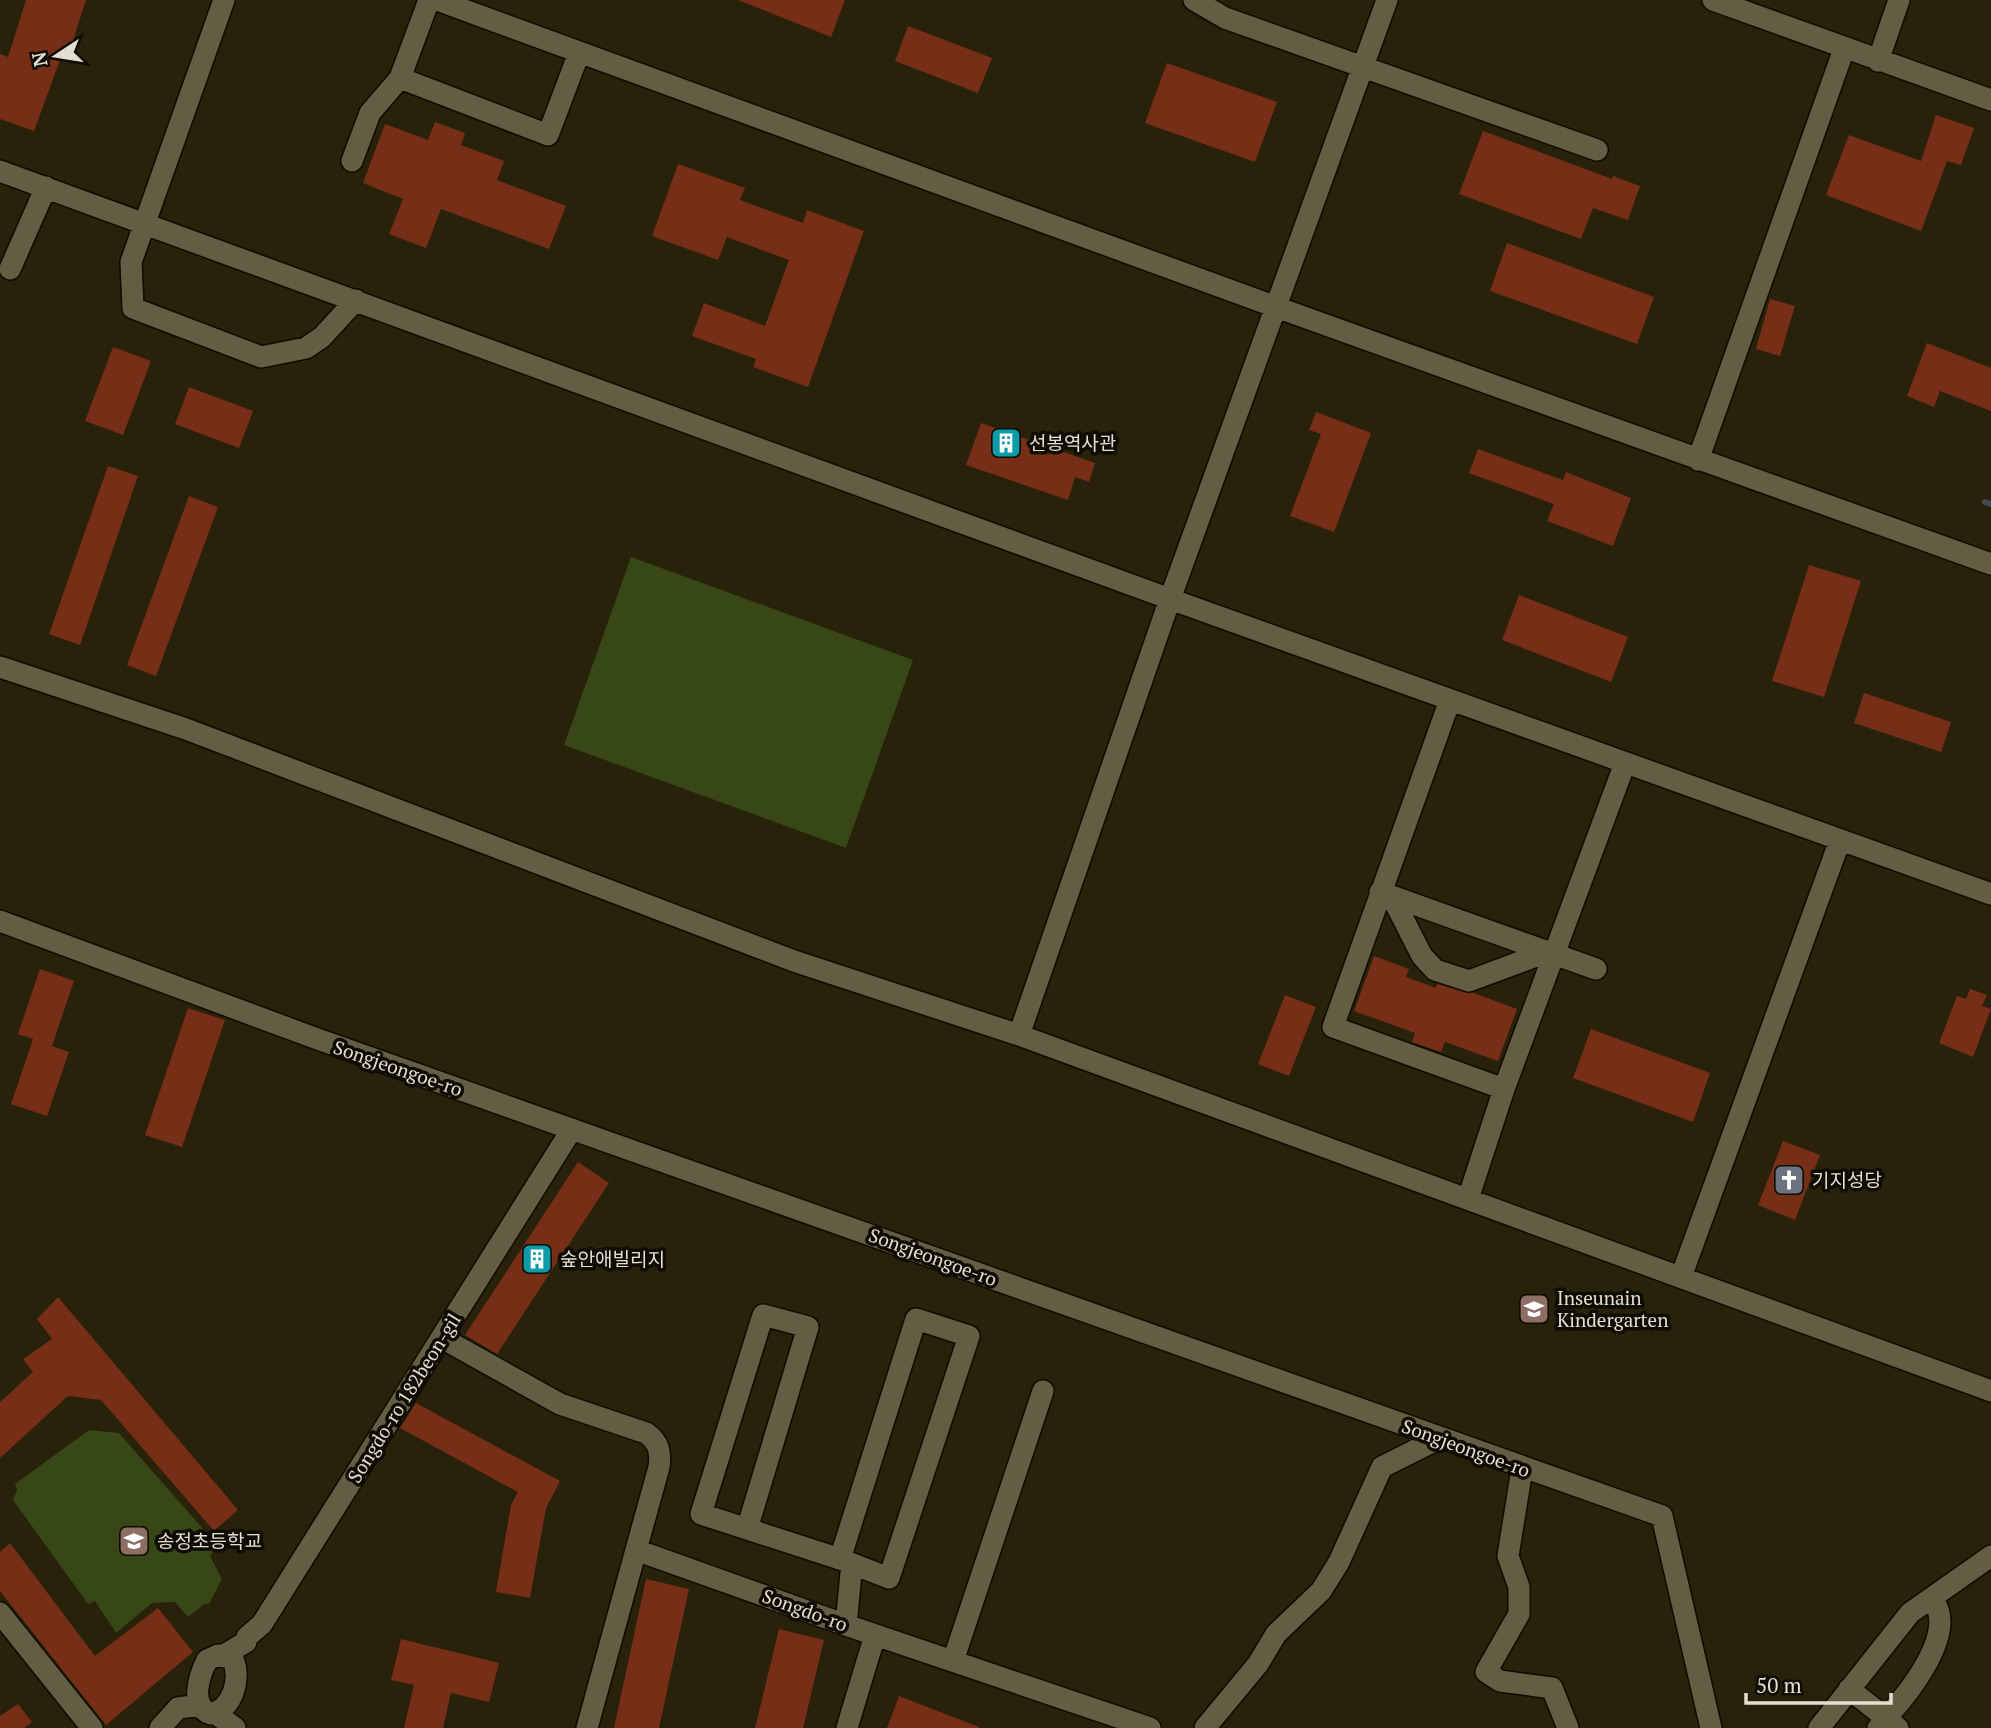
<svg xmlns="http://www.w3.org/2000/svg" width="1991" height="1728" font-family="'PT Serif','Noto Sans KR',serif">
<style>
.green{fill:#374716}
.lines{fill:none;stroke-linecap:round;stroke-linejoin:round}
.stream{stroke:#444756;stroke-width:6}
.building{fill:#772e17}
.minor-casing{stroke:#100b00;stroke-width:24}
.minor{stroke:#635d43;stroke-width:21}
.labels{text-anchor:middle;stroke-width:7;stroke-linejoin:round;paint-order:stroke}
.poi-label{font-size:19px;fill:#e2dfd0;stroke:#0e0c03;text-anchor:start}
.street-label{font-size:19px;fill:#e2dfd0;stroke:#0e0c03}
</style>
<rect width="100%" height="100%" fill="#272209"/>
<!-- green -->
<path class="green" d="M631 557 913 660 846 848 564 745Z
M89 1430 119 1433 218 1546 210 1556 222 1579 209 1604H204L188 1617 175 1602 152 1603 116 1633 95 1601 88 1604 13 1500 17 1490 15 1484Z"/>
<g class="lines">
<!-- stream -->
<path class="stream" d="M1985 502 1991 504"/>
</g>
<!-- building -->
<path class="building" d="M26 0H86L66 62 60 60 34 131 0 119V54L8 57Z
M738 0H845L831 37Z
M908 26 992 58 978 93 895 61Z
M1167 63 1277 102 1255 162 1145 123Z
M1936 115 1974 128 1961 165 1947 161 1921 231 1826 195 1849 135 1921 161Z
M435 122 465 133 461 145 504 161 497 180 566 206 549 249 441 209 426 248 389 234 403 199 363 183 385 124 428 140Z
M1483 131 1612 179 1613 176 1640 186 1628 220 1593 208 1581 239 1459 194Z
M678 164 745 188 740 200 803 223 807 210 864 231 808 387 753 367 756 359 692 336 704 303 765 326 789 260 727 237 718 260 652 236Z
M1507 243 1654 297 1637 344 1490 291Z
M1770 299 1795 306 1780 356 1756 349Z
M1927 343 1991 368V411L1940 391 1934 407 1907 396Z
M113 347 151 361 123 435 85 421Z
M189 387 253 411 239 448 175 424Z
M1316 412 1371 433 1334 532 1290 516 1321 434 1309 430Z
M981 423 1095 463 1089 482 1075 477 1068 500 966 465Z
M1478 449 1563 480 1566 472 1631 498 1613 546 1547 521 1554 504 1469 473Z
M108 466 138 476 80 645 49 634Z
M189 496 218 507 156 676 127 665Z
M1809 565 1861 581 1824 697 1772 681Z
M1519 595 1628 637 1611 682 1502 640Z
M1864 693 1951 722 1941 752 1854 723Z
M1374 956 1409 969 1406 977 1436 988 1437 984 1474 993 1517 1009 1498 1061 1445 1042 1441 1052 1412 1042 1415 1033 1354 1011Z
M40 969 74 981 52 1046 69 1052 47 1116 11 1104 33 1039 18 1034Z
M1970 989 1987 995 1982 1006 1991 1009 1973 1057 1939 1043 1957 996 1966 999Z
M1285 995 1316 1007 1289 1076 1258 1064Z
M188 1008 225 1020 182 1147 145 1135Z
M1591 1029 1710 1073 1693 1122 1573 1078Z
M1783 1141 1820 1155 1795 1220 1758 1205Z
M578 1162 609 1183 497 1354 465 1335Z
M58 1297 238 1510 214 1531 101 1400 68 1396 0 1458V1402L33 1372 23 1359 52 1339 37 1319Z
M416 1403 560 1481 546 1508 530 1598 496 1592 511 1505 518 1492 400 1428Z
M10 1543 95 1656 158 1608 193 1652 106 1725 0 1591V1552Z
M646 1579 689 1589 659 1728H614Z
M779 1629 824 1640 803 1728H755Z
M401 1639 499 1663 489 1702 451 1693 443 1728H404L414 1685 391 1680Z
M899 1696 979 1727 978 1728H887Z
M18 1704 32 1722 24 1728H0V1716Z"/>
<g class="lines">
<!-- minor casing -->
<g class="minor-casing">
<path id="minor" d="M224 0 131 262 133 308 261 357 306 348 322 337 356 300
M429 0 400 78 548 135 579 53
M437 0 1276 307 1991 564
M1194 0 1225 18 1597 150
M1713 0 1991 100
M1878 61 1899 0
M352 161 370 113 400 78
M0 171 1170 599 1991 894
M10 269 46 187
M1698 460 1844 49
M0 667 186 729 794 961 1019 1035 1991 1391
M1450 700 1333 1027 1504 1089 1625 763
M1380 892 1596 969
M1392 897 1422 956 1435 970 1469 981 1547 952
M0 921 312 1037 1662 1516 1711 1728
M1019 1035 1170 599 1387 0
M1468 1199 1504 1089
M1681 1277 1840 840
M916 1319 969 1336 889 1578 840 1559Z
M442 1338 560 1404 646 1433C659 1442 661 1452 659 1467L636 1550
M1522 1469 1508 1556 1519 1587V1614L1486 1672 1500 1681 1552 1688 1568 1728
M747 1529 808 1327 763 1315 701 1514 840 1559
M0 1613 92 1728
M846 1625 851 1573 858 1566
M218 1655 233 1659C241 1680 233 1708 211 1714 189 1707 199 1676 207 1660Z
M224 1655 246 1642 247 1637 262 1624 572 1129
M953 1661 1043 1391
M1849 1689 1886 1718 1878 1728
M215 1713 235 1728
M160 1728 178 1708 200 1705
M587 1728 636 1550 846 1625 1150 1728
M847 1728 875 1635
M1205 1728 1258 1664 1276 1634 1321 1591 1339 1562 1382 1467 1438 1439
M1819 1728 1910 1613 1991 1556
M1898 1728 1886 1718C1908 1694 1958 1633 1933 1600"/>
</g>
<!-- minor -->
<use href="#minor" class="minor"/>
</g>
<!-- icons -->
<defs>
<g id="building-square" transform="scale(1.575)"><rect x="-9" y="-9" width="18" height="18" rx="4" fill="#0f9aa8" stroke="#0e0c03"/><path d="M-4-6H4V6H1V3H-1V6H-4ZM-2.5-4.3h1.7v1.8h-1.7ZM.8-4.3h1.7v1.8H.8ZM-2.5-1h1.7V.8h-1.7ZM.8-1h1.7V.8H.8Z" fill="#fff"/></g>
<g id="church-square" transform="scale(1.575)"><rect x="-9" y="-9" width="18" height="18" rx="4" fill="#6b7280" stroke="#0e0c03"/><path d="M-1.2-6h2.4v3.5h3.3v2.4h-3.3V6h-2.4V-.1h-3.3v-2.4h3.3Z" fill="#fff"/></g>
<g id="school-square" transform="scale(1.575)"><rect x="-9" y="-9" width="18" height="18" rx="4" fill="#8d6e63" stroke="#0e0c03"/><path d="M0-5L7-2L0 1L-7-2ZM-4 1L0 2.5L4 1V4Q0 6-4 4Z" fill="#fff"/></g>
</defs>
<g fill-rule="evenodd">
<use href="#building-square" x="1006" y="443"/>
<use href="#church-square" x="1789" y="1180"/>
<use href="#building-square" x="537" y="1259"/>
<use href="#school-square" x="1534" y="1309"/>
<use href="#school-square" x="134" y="1541"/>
</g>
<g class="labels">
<!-- poi labels -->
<g class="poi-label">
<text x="1029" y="450">선봉역사관</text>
<text x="1812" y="1187">기지성당</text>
<text x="560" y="1266">숲안애빌리지</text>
<text x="1557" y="1305">Inseunain<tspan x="1557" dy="22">Kindergarten</tspan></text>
<text x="157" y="1548">송정초등학교</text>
</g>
<!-- street labels -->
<g class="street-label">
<text transform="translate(398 1068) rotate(19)" y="7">Songjeongoe-ro</text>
<text transform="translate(933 1257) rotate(20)" y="7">Songjeongoe-ro</text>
<text transform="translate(404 1398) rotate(-58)" y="7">Songdo-ro 182beon-gil</text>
<text transform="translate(1466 1448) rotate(20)" y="7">Songjeongoe-ro</text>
<text transform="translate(805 1610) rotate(20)" y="7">Songdo-ro</text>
</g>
</g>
<!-- north arrow -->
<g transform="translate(56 56) rotate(258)" stroke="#0e0c03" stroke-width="5" paint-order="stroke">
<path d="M0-5L12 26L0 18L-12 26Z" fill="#e2dfd0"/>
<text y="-10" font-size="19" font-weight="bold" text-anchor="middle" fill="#e2dfd0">N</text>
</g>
<!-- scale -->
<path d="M1746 1693v10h145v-10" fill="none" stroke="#e2dfd0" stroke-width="3.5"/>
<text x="1756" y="1693" font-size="21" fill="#e2dfd0" stroke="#0e0c03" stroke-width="5" paint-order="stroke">50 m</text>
</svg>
